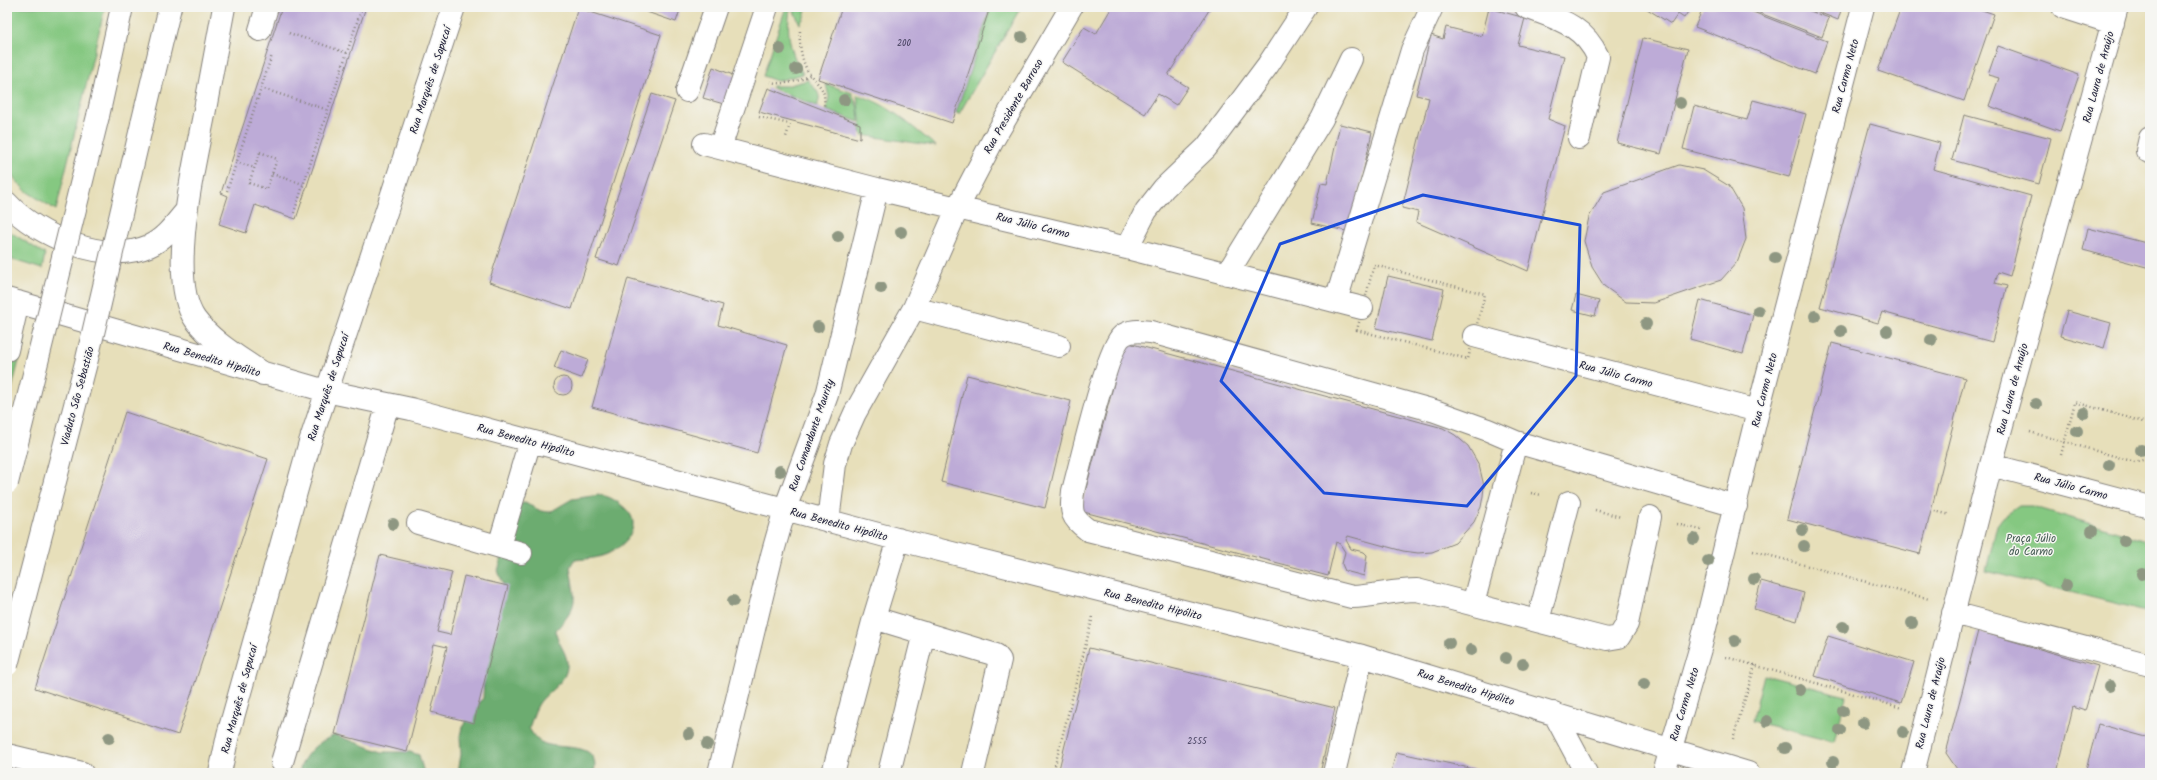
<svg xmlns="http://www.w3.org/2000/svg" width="2157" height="780" font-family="Kalam,sans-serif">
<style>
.green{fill:#85c881;stroke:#54755e}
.forest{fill:#6cac6f;stroke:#476755}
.building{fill:#bdabd7}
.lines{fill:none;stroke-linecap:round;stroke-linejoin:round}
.minor-casing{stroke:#84807a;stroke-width:24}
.major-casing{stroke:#84807a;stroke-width:24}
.path{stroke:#84807a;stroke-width:2.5;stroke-dasharray:1 3;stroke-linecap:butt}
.minor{stroke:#fff;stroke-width:22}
.major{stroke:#fff;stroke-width:22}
.major-bridge-casing{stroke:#84807a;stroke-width:24;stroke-linecap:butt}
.major-bridge{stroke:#fff;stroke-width:22}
.tree{fill:#8e9782}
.marked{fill:none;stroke:#1d4ed8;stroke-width:3;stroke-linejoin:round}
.labels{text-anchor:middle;stroke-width:3;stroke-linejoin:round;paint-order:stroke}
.number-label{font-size:9px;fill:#494462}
.street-label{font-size:11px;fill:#22223b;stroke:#f6f6f2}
.park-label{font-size:11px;fill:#455c54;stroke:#f6f6f2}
</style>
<rect width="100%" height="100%" fill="#f6f6f2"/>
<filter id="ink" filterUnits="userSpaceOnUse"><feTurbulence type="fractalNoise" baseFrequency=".025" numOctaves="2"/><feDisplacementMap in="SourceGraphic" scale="8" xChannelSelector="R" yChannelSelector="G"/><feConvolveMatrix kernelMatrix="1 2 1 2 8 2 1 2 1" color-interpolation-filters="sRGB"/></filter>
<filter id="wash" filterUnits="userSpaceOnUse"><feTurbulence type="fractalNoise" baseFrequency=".012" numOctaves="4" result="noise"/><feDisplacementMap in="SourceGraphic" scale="16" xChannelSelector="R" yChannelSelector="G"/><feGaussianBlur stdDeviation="0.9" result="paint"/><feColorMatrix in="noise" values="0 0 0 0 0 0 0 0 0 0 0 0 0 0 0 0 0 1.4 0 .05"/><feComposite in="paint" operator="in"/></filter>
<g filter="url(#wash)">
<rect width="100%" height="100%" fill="#e7dfba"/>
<!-- green -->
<path class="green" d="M7 7H105L56 210 26 191 7 171Z
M786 7 790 9C786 33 790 53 803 74L777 81 763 76Z
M792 7H807L804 17 800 24Z
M991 7H1021L959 114 956 113Z
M808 80C815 90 823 93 817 106L772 88V86H786Z
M826 84 852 93 858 108 859 122 826 110 829 97Z
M857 95C887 102 912 127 936 146L862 135Z
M7 230 45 254 42 269 7 258Z
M7 333 25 337 7 408Z
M2019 506H2032L2150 542V612L1986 571 1997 525 2003 517Z
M1764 675 1846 696 1834 742 1752 721Z"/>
<!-- forest -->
<path class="forest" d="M599 495C610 496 617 501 626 509 645 527 622 550 602 556 593 559 583 559 574 560L570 567C575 601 580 604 556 630 556 642 566 650 567 662 569 683 548 689 538 705 534 712 532 720 529 728 532 733 535 739 541 742 557 752 602 738 594 773H458L461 754 460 736 462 727 483 698 484 680 505 588 498 571 516 504 525 503 541 511 550 512 572 499Z
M335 735 382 752H410L419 755 424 773H299C303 754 317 742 335 735Z"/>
<g id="blocks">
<!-- building -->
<path class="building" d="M282 7H366L296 219 255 205 246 233 219 224 228 196 221 193Z
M632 7H681L676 22Z
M842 7H990L952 123 818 79Z
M1112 7H1211L1168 75 1188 87 1176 105 1158 94 1145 114 1062 62 1084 27 1096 34Z
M1644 7H1691L1684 18 1678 14 1671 24Z
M1703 7H1740L1827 41 1815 74 1695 27Z
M1744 7H1799L1829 18 1822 37Z
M1806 7H1842L1838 20Z
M1901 7H1973L1994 14 1964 101 1878 71Z
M578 8 661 35 572 309 489 282Z
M1489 8 1525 18 1518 45 1564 56 1548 119 1565 126 1528 271 1416 222 1418 212 1402 208 1429 98 1416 95 1431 35 1443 39 1446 27 1482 36Z
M1643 38 1688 49 1661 154 1617 143Z
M1998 46 2079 75 2060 131 1989 106 1999 78 1988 75Z
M713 67 743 79 734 107 703 98Z
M768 88 860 124V139L759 112Z
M652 94 675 101 619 266 596 259Z
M1753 100 1806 114 1789 177 1683 149 1694 106 1747 120Z
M1964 115 2051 138 2039 184 1952 160Z
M1340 124 1372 132 1350 232 1312 223 1321 183 1327 184Z
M1870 124 1940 143 1933 169 2031 196 2010 276 1998 272 1995 283 2007 286 1992 342 1882 312 1878 323 1820 307Z
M1679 165 1703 170 1729 186 1742 208 1746 239 1737 262 1721 280 1654 303 1626 302 1604 286 1592 267 1584 241 1589 217 1604 192Z
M2088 228 2150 244V268L2083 250Z
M1388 276 1444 289 1432 341 1376 328Z
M628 278 723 305 718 325 787 345 757 453 592 407Z
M1576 295 1599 301 1595 316 1572 310Z
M1700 300 1753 315 1743 354 1690 339Z
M2067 311 2111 323 2104 348 2060 336Z
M1125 342 1443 428 1455 435 1468 446 1479 465 1484 486 1483 496 1481 507 1474 522 1455 543 1432 552 1418 553 1403 551 1348 536 1346 540 1351 549 1364 552 1367 555 1364 576 1345 571 1342 564 1345 552 1340 544 1336 542 1328 576 1080 511Z
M1832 343 1965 378 1920 554 1787 519Z
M561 350 588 360 581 378 554 368Z
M967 375 1071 401 1045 508 941 482Z
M554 386a9 9 0 1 1 18 0a9 9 0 1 1-18 0Z
M125 412 268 459 178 735 35 688Z
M380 555 452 572 437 632 450 635 464 576 508 586 474 723 431 712 447 647 434 644 407 752 335 734Z
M1761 581 1804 593 1797 621 1754 609Z
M1978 631 2098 666 2085 711 2073 707 2057 773H1962L1959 772 1946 753Z
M1828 636 1914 662 1901 703 1815 676Z
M1089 648 1335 708 1320 773H1058Z
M2098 724 2150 738V773H2085Z
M1396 752 1488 772V773H1391Z"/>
</g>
</g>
<g filter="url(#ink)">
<use href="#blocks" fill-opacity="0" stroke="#84807a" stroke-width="1"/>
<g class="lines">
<!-- minor casing -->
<g class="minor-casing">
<path id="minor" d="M1526 7C1557 19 1583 24 1598 57L1579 138
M2063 7 2113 23
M260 30 267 7
M687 91 716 7
M2150 138 2147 151 2150 152
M704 144 877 189 1127 248 1362 308
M720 148 767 7
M1127 248 1146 211 1164 188 1206 148 1268 65 1306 7
M1227 274 1322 119 1351 59
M7 299 326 391 411 409 904 541 1362 656 1748 773
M1336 301 1412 50 1432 7
M914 308 1059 346
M1474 336 1758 411
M7 350 18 302
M1516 442 1488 430 1435 411 1151 332C1141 331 1130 329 1122 336 1107 348 1080 466 1073 491 1071 512 1070 517 1088 530L1352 597C1374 596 1395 590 1417 590L1607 639 1619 637 1627 624 1650 517
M1991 465 2150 507
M828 521 835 464 841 444 855 413 914 308 958 207 993 140 1071 7
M418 523 521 553
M499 546 530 441
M1473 604 1516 442 1736 506
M1953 613 2150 665
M874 618 996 655 1000 660 973 773
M1538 621 1569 502
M1554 713 1586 773
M282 762 388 404
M220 773 228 735 310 442 454 7
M719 773 772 555 785 509 827 395 877 189
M833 773 874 618 898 539
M889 773 924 633
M1334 773 1362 656
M1664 773 1700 649 1758 411 1863 7
M1913 773 1991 465 2117 7"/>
</g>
<!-- major casing -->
<g class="major-casing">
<path id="major" d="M224 7C217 45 210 82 203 120 194 166 167 279 195 319 212 342 239 357 263 374
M98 116 122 7
M142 124 170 7
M7 203C37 236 105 265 149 246 165 239 175 224 186 211
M7 755 82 773"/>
</g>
<!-- path -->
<path class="path" d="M800 31C799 43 801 56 806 68 814 84 827 85 824 106
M289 33 347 53
M770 82C783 85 799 82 810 75
M261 88 328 110
M759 117 790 124 786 137
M260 152 277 159 267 189 249 183Z
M236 162 255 168
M272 174 303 184
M227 191 272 55
M294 213 362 7
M1374 265 1485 294 1468 359 1357 330Z
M2030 432 2135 462 2150 458
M2061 455 2075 402 2150 424
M1531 493 1542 495
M1595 510 1621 517
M1931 510 1950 515
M1677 524 1701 530
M1753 551 1929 599
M1726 657 1902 708
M1733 739 1755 665
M1053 773 1093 616"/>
<!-- minor -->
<use href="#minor" class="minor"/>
<!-- major -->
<use href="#major" class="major"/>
<!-- major-bridge casing -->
<g class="major-bridge-casing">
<path id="major-bridge" d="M7 483 98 116
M7 665 87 359 142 124"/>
</g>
<!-- major-bridge -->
<use href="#major-bridge" class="major-bridge"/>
</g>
<!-- trees -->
<g class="tree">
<circle cx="1022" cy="37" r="6"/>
<circle cx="780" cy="49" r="6"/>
<circle cx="796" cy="69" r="6"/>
<circle cx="844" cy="100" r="6"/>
<circle cx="1680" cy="103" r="6"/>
<circle cx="901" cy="232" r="6"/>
<circle cx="838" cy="236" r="6"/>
<circle cx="1775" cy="258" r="6"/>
<circle cx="881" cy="288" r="6"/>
<circle cx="1758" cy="311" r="6"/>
<circle cx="1815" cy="316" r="6"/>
<circle cx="1646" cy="324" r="6"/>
<circle cx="818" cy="327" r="6"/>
<circle cx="1841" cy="331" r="6"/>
<circle cx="1887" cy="331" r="6"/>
<circle cx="1931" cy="340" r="6"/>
<circle cx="2036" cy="404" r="6"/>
<circle cx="2084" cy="413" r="6"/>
<circle cx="2077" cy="431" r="6"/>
<circle cx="2141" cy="450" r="6"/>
<circle cx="2109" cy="465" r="6"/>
<circle cx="780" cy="471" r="6"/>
<circle cx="393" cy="524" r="6"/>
<circle cx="1802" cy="530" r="6"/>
<circle cx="2092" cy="531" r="6"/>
<circle cx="1694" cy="539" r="6"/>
<circle cx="2124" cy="541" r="6"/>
<circle cx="1804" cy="546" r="6"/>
<circle cx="1708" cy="561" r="6"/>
<circle cx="2142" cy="574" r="6"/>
<circle cx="1754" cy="579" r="6"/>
<circle cx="2066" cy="585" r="6"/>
<circle cx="733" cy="601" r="6"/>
<circle cx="1912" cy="623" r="6"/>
<circle cx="1843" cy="627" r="6"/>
<circle cx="1735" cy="641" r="6"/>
<circle cx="1449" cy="643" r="6"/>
<circle cx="1471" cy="650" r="6"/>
<circle cx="1506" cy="658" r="6"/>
<circle cx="1523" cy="664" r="6"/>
<circle cx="1644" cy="684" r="6"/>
<circle cx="2110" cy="686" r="6"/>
<circle cx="1800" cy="690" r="6"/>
<circle cx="1843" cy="711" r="6"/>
<circle cx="1767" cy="721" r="6"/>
<circle cx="1863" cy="723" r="6"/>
<circle cx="1840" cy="730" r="6"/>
<circle cx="1903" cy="732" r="6"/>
<circle cx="689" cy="734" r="6"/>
<circle cx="109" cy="738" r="6"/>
<circle cx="707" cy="744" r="6"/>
<circle cx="1785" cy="748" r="6"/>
<circle cx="1833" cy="762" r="6"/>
</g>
</g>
<!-- marked area -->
<path class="marked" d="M1423 195 1580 225 1576 376 1467 506 1324 493 1221 381 1280 244Z"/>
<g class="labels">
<!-- number labels -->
<g class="number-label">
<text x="904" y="46">200</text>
<text x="1197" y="744">2555</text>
</g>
<!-- street labels -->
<g class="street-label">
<text transform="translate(1845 76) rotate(-75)" y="4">Rua Carmo Neto</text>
<text transform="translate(2098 77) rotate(-75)" y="4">Rua Laura de Araújo</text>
<text transform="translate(430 80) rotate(-72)" y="4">Rua Marquês de Sapucaí</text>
<text transform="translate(1013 106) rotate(-60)" y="4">Rua Presidente Barroso</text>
<text transform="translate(1033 225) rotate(14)" y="4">Rua Júlio Carmo</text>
<text transform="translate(212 359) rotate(16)" y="4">Rua Benedito Hipólito</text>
<text transform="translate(1616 374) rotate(15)" y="4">Rua Júlio Carmo</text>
<text transform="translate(328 387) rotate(-72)" y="4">Rua Marquês de Sapucaí</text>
<text transform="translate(2012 389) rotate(-75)" y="4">Rua Laura de Araújo</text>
<text transform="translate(1764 390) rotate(-76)" y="4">Rua Carmo Neto</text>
<text transform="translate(77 396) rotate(-75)" y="4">Viaduto São Sebastião</text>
<text transform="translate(811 435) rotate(-71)" y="4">Rua Comandante Maurity</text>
<text transform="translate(526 440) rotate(15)" y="4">Rua Benedito Hipólito</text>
<text transform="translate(2071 486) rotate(15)" y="4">Rua Júlio Carmo</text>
<text transform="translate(839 524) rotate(15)" y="4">Rua Benedito Hipólito</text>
<text transform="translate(1153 604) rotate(14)" y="4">Rua Benedito Hipólito</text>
<text transform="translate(1466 687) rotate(17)" y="4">Rua Benedito Hipólito</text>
<text transform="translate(239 699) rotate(-75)" y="4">Rua Marquês de Sapucaí</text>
<text transform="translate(1930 703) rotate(-76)" y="4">Rua Laura de Araújo</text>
<text transform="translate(1684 704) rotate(-73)" y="4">Rua Carmo Neto</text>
</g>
<!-- park labels -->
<g class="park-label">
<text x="2031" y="542">Praça Júlio<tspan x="2031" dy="13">do Carmo</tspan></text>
</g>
</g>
<!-- margin -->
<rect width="2157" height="780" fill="none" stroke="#f6f6f2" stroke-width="24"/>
</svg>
